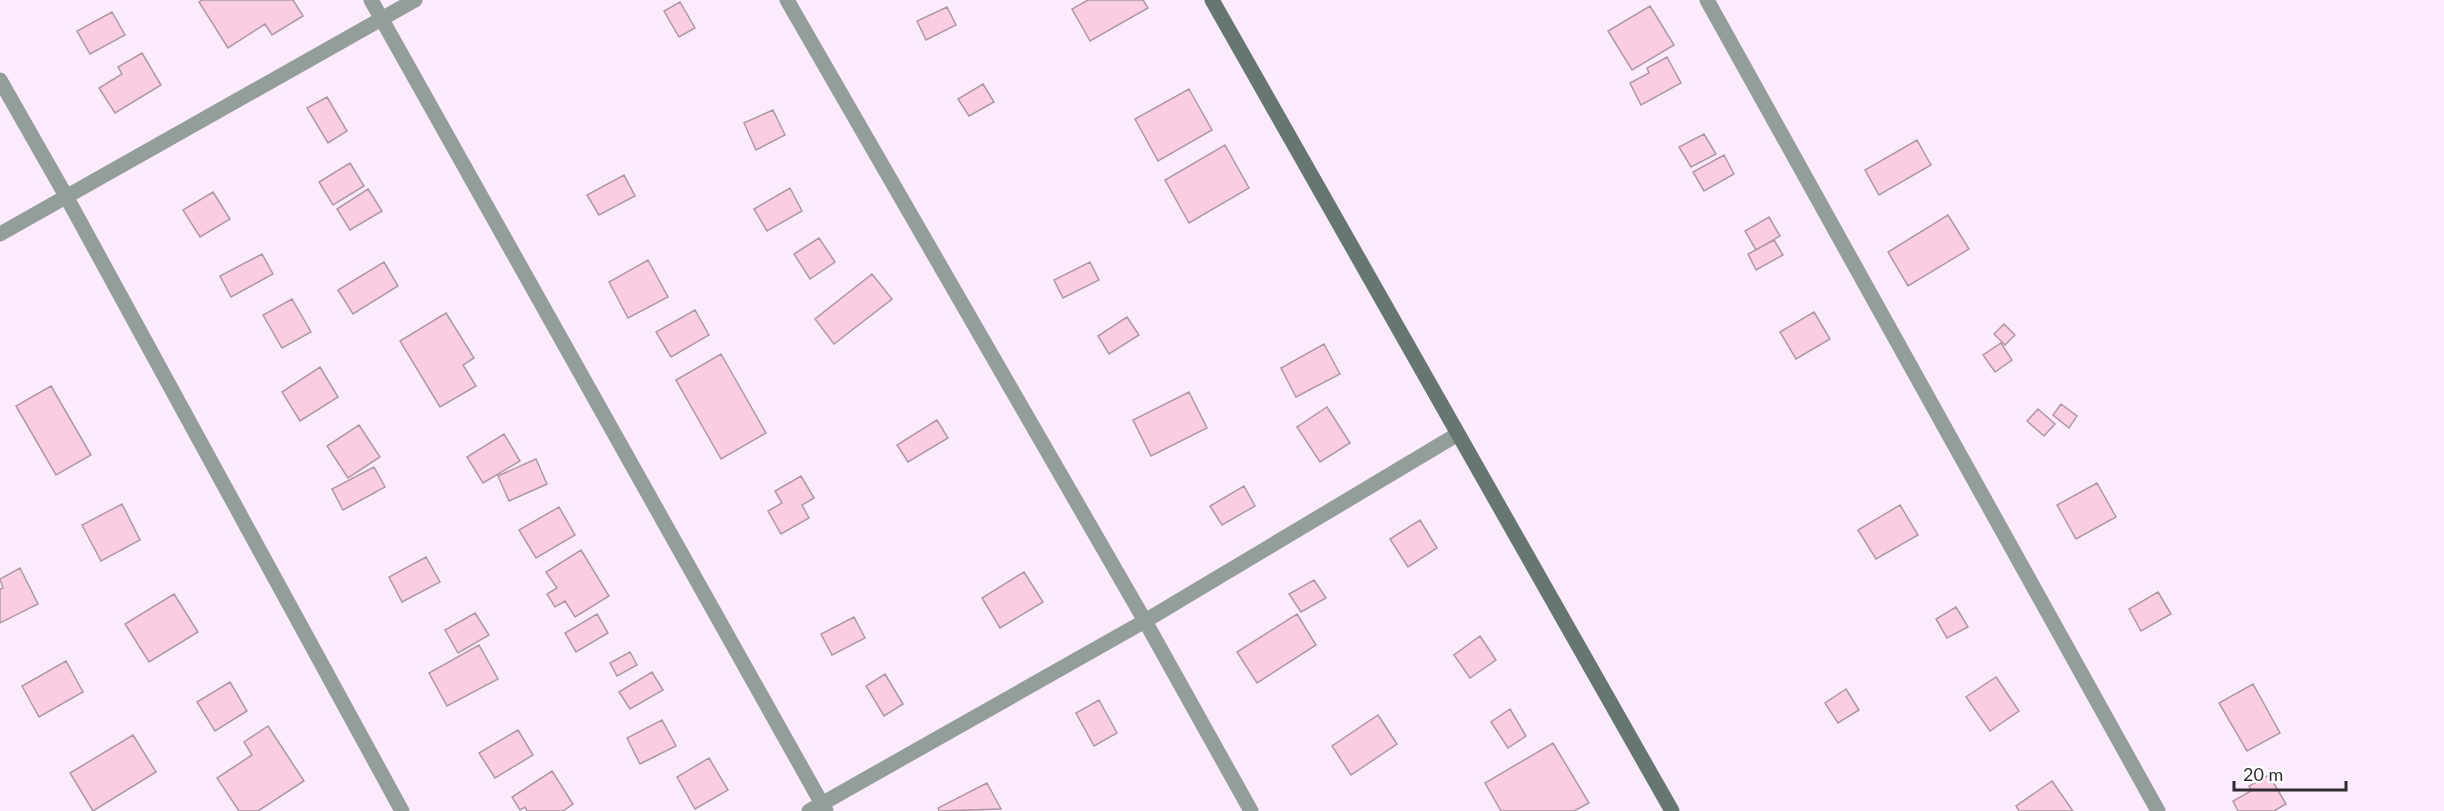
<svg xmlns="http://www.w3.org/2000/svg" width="2444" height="811" font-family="Lato,sans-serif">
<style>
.building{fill:#facde2;stroke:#af98a3;stroke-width:1.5}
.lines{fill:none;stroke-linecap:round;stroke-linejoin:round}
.minor{stroke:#939e9a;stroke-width:15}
.secondary{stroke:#667671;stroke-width:15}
</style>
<rect width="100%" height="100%" fill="#fcebfc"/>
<!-- building -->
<path class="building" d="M202 0H293L303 16 272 35 265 24 228 48 199 2Z
M1088 0H1143L1148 8 1090 41 1072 9Z
M680 2 695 28 679 37 664 11Z
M1650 6 1674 45 1632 70 1608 31Z
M947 7 956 25 926 40 917 21Z
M112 12 125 35 90 54 77 31Z
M142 53 161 85 115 113 99 88 122 74 118 67Z
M1667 57 1681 83 1641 105 1630 83 1649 73 1647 68Z
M983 84 994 102 969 116 958 99Z
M1189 89 1212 130 1158 161 1135 119Z
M327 97 347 131 328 143 307 108Z
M773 110 785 135 756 150 744 123Z
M1704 134 1716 154 1691 167 1679 147Z
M1917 140 1931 165 1879 195 1865 170Z
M1225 145 1249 188 1189 223 1165 180Z
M1724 155 1734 174 1704 191 1693 172Z
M350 163 364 186 333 205 319 182Z
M624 175 635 196 599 215 587 195Z
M790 188 802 211 767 231 754 209Z
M368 189 382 211 350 230 337 209Z
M213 192 230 219 200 237 183 210Z
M1948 215 1969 249 1908 286 1888 252Z
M1769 217 1780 236 1756 250 1745 231Z
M819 238 835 262 810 279 794 254Z
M1774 240 1783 255 1756 270 1748 254Z
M262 254 273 274 231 297 220 276Z
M648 260 668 297 628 318 609 282Z
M384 262 398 286 353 314 338 290Z
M1090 262 1099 280 1063 298 1054 280Z
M872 274 892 299 834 344 815 319Z
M292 299 311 332 282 348 263 315Z
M695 310 709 335 671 357 656 332Z
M1814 312 1830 339 1796 359 1780 332Z
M446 313 474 358 463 365 476 386 440 407 400 341Z
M1127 317 1139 335 1109 354 1098 336Z
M2004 324 2015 335 2005 345 1994 334Z
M2001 343 2012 360 1995 372 1983 355Z
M1324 344 1340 374 1296 397 1281 368Z
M721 354 766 433 721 459 676 380Z
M320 367 338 397 300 421 282 392Z
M51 386 91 455 56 475 16 406Z
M1189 392 1207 428 1151 456 1133 420Z
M2061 404 2077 416 2069 428 2053 415Z
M1327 407 1350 443 1320 462 1297 427Z
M2038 409 2055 424 2044 436 2027 421Z
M937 420 948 438 908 462 897 445Z
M359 425 380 457 348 478 327 446Z
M504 434 520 461 483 483 467 457Z
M536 459 547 484 509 501 498 476Z
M374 467 385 487 343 510 332 489Z
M801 476 814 498 802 505 809 518 781 534 768 511 782 503 775 491Z
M2097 483 2116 517 2076 539 2057 505Z
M1244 486 1255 506 1222 525 1210 506Z
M122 504 140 540 101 561 82 525Z
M1900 505 1918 535 1876 559 1858 530Z
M559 507 575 535 536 558 519 530Z
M1420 520 1437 548 1408 567 1390 539Z
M581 550 609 596 575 617 565 601 555 607 547 594 557 588 546 572Z
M426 557 440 582 402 602 389 577Z
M20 568 38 604 0 623V589L3 588 0 579Z
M1024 572 1043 602 1000 628 982 598Z
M1314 580 1326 598 1301 612 1289 594Z
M2158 592 2171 614 2141 631 2129 609Z
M174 594 198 632 149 662 125 624Z
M1956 607 1968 627 1947 638 1936 619Z
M475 613 489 635 458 653 445 630Z
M597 614 608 633 576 652 565 633Z
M1297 614 1316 645 1257 683 1237 652Z
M854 617 865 638 832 655 821 634Z
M1480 636 1496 660 1470 678 1454 655Z
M479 645 498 679 447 706 429 673Z
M630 652 637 665 617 676 610 663Z
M66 661 83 692 39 717 22 686Z
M652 672 663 690 630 709 619 692Z
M885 674 903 704 884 716 866 686Z
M1996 677 2019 711 1990 731 1966 697Z
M230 682 247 711 215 731 197 702Z
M2253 684 2280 733 2247 751 2219 703Z
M1846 689 1859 710 1838 723 1825 703Z
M1099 700 1117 733 1094 746 1076 713Z
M1510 709 1526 736 1508 748 1491 722Z
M1378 715 1397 744 1351 775 1332 746Z
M662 720 676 746 640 764 627 738Z
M268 726 304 781 258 811H239L217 778 252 755 244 742Z
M518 730 533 755 495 778 479 753Z
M133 735 156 772 93 811 70 773Z
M1553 743 1589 803 1574 811H1501L1485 783Z
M709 758 728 790 695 809 677 777Z
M552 771 573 804 563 811H527L525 807 520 810 512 797Z
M2269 775 2286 804 2274 811H2238L2233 801 2251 791 2249 786Z
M2052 781 2073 811H2019L2016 806Z
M987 783 1001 809 939 811 938 808Z"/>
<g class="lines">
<!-- minor -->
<path class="minor" d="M371 0 826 811
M787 0 1145 621 1251 811
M1707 0 2158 811
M0 80 66 196 402 811
M0 234 415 0
M809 811 1145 621 1458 434"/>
<!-- secondary -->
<path class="secondary" d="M1212 0 1672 811"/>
</g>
<!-- scale -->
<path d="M2234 781v9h112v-9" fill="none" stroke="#312b31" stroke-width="3"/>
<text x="2243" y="781" font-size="18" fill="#312b31" stroke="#fefefe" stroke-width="4.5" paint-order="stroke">20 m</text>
</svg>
